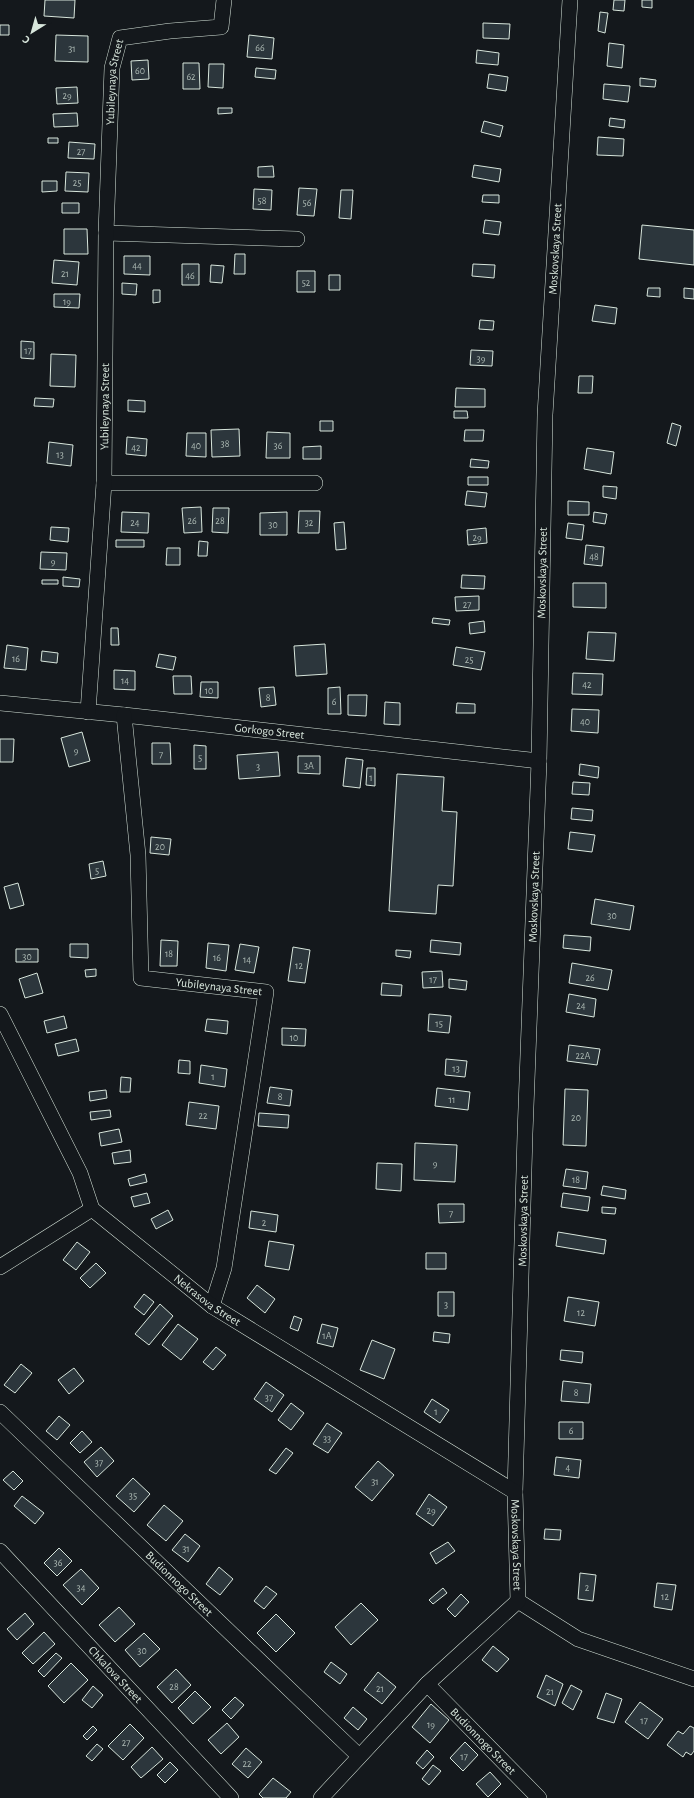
<svg xmlns="http://www.w3.org/2000/svg" width="694" height="1798" font-family="'Alegreya Sans',sans-serif">
<style>
.building{fill:#2c363c;stroke:#d8e6dc}
.lines{fill:none;stroke-linecap:round;stroke-linejoin:round}
.minor-casing{stroke:#d8e6dc;stroke-width:16}
.minor{stroke:#14181c;stroke-width:15}
.labels{text-anchor:middle;stroke-width:3;stroke-linejoin:round;paint-order:stroke}
.number-label{font-size:10px;fill:#adbab4}
.street-label{font-size:12px;fill:#d8e6dc;stroke:#14181c}
</style>
<rect width="100%" height="100%" fill="#14181c"/>
<!-- building -->
<path class="building" d="M45 0H75L74 18 44 16Z
M614 0H625L624 11 613 10Z
M642 0H652V8L642 7Z
M600 12 608 13 605 33 598 31Z
M483 23 510 24 509 39 483 38Z
M0 25H9V35H0Z
M56 35 88 36V62L55 61Z
M249 35 274 38 272 59 247 57Z
M609 43 624 45 622 68 607 66Z
M477 50 499 53 498 65 476 63Z
M148 60 149 79 132 80 131 61Z
M183 63H199L200 89H183Z
M209 64H224L223 88 208 87Z
M256 68 276 70 275 79 255 77Z
M489 74 508 77 506 91 487 88Z
M640 78 656 80 655 87 640 86Z
M604 84 630 86 628 102 603 99Z
M77 87 78 103 57 104 56 88Z
M218 108H232V113L218 114Z
M77 113 78 126 54 127 53 114Z
M610 118 625 120 624 128 609 126Z
M484 121 503 126 500 137 481 132Z
M598 137 624 139 623 156 597 155Z
M48 138H58V143H48Z
M69 142 95 144 94 159 68 158Z
M474 165 501 169 499 182 472 177Z
M273 166 274 177H258V167Z
M66 172 89 173 88 192 65 191Z
M42 181H57V191L42 192Z
M299 188 317 189 314 216 297 215Z
M254 189 272 190 271 210 253 209Z
M341 190H353L351 219 339 218Z
M483 195H499V203L482 202Z
M62 203H79V213H62Z
M485 220 501 222 499 235 483 233Z
M642 225 694 230V265L639 259Z
M64 229H87L88 254H64Z
M235 254H245V274H234Z
M124 256H150V275L124 274Z
M54 260 79 262 77 285 52 283Z
M182 264H199V285H182Z
M473 264 495 265 494 278 472 276Z
M211 265 224 266 222 283 210 282Z
M297 271H315V292H297Z
M329 275H340V290H329Z
M122 283 137 284 136 295 122 294Z
M648 288H660V297L647 296Z
M684 288 694 289V299L684 298Z
M153 290H160V302L153 303Z
M54 294H80L79 308 54 307Z
M595 305 617 308 615 324 592 321Z
M480 320 494 321 493 330 479 329Z
M21 341 34 342V359L21 358Z
M471 350 493 351 492 366 470 365Z
M51 354 76 355 75 387 50 386Z
M579 376H593L592 393H578Z
M456 388 485 389V407H455Z
M35 398 54 399 53 407 34 406Z
M128 400 145 401V412L128 411Z
M454 411H467L468 418H454Z
M320 421H333V431H320Z
M672 423 681 426 676 446 667 443Z
M239 429 240 456 212 457 211 430Z
M465 430H484L483 441H464Z
M267 432 290 433V458H266Z
M187 433H206V457L186 456Z
M127 437 147 439 146 456 126 454Z
M49 442 73 445 71 466 47 463Z
M321 446V459H303V447Z
M587 448 614 452 611 474 584 469Z
M471 459 489 461 488 468 470 467Z
M468 477H488V485H468Z
M603 486 617 487 616 499 603 497Z
M467 491 487 493 485 507 465 505Z
M568 501 589 502V515H568Z
M201 507 202 532 184 533 182 508Z
M213 508H229L228 533 212 532Z
M299 511H320L319 533H298Z
M122 512 149 513 148 533 121 532Z
M287 512V535H260V513Z
M594 512 607 514 605 524 593 522Z
M344 522 346 549 336 550 334 523Z
M568 523 584 525 582 540 566 538Z
M51 527 69 528 68 542 50 540Z
M486 528 487 543 468 545 467 530Z
M116 540H144V547H116Z
M199 541 208 542 207 556H198Z
M586 545 604 547 602 566 584 564Z
M167 548H180V565H166Z
M41 552 67 553 66 570 40 569Z
M462 575 485 576 484 589 461 588Z
M63 577 80 579 79 587 63 586Z
M42 580H58V584H42Z
M573 583H606V608L573 607Z
M479 596V610L456 611 455 597Z
M433 618 450 620 449 625 432 623Z
M484 621 485 632 470 634 469 623Z
M111 628H118L119 645H111Z
M588 632 616 633 614 661 586 659Z
M325 644 327 674 296 676 294 646Z
M7 645 28 648 26 670 4 668Z
M456 647 485 652 481 670 453 665Z
M42 651 58 653 57 663 41 661Z
M159 654 176 657 173 670 156 667Z
M114 670 135 671V690L114 689Z
M573 673 603 674 602 695 572 694Z
M173 676H191L192 694H174Z
M201 682H218V698L200 697Z
M274 687 276 705 261 707 259 688Z
M340 687 341 714H328V688Z
M348 695H367L366 716 348 715Z
M385 702 400 703V725L384 724Z
M457 703 475 704V713H456Z
M572 709 599 710 598 733 571 731Z
M82 732 90 761 69 767 61 738Z
M0 739H14L13 762H0Z
M152 743H170L171 764H152Z
M194 745 206 746V769H194Z
M278 752 280 776 239 779 237 755Z
M298 756H320V774L298 773Z
M346 758 363 760 360 788 343 786Z
M580 764 599 767 598 778 579 775Z
M367 768H375V786L366 785Z
M397 774 444 777 442 811 457 812 453 886 438 885 436 914 389 911Z
M573 782 590 783 589 795 572 794Z
M572 808 593 810 592 821 571 819Z
M570 832 595 835 592 852 568 849Z
M151 837 171 839 169 855 150 853Z
M103 861 106 876 91 879 89 864Z
M18 883 24 905 10 909 4 887Z
M595 899 634 906 630 930 591 924Z
M564 935 591 937 590 951 563 948Z
M161 940 178 941 177 966H160Z
M431 940 461 943 460 955 430 952Z
M208 943 229 945 226 971 206 968Z
M70 944H88V958L70 957Z
M240 944 259 947 254 973 235 970Z
M293 947 310 950 305 983 288 981Z
M16 949H38V962H16Z
M396 950 411 951 410 958 396 956Z
M572 963 612 970 608 990 569 983Z
M96 969V976L86 977 85 970Z
M442 971 443 987 423 988 422 972Z
M37 973 43 993 25 998 19 979Z
M449 979 467 981 466 990 449 988Z
M382 983 402 985 401 996 381 995Z
M569 994 596 999 594 1017 566 1012Z
M429 1014 451 1016 449 1033 428 1031Z
M64 1016 67 1028 47 1033 44 1021Z
M207 1019 228 1021 227 1034 205 1031Z
M282 1028 306 1029 305 1046 282 1045Z
M76 1039 79 1051 58 1056 55 1044Z
M569 1045 600 1049 597 1065 567 1061Z
M446 1059 467 1061 465 1077 445 1075Z
M179 1060 190 1061V1074L178 1073Z
M201 1065 227 1069 225 1087 199 1083Z
M121 1077 131 1078 130 1092H120Z
M270 1087 292 1090 290 1106 267 1103Z
M437 1088 470 1092 468 1110 435 1106Z
M565 1089 588 1090 586 1146 563 1145Z
M106 1090 107 1098 90 1101 89 1092Z
M189 1102 219 1106 216 1129 186 1125Z
M110 1110 111 1117 91 1120 90 1112Z
M259 1113 289 1115 288 1128 258 1126Z
M119 1129 122 1142 101 1146 99 1133Z
M415 1143 457 1145 455 1182 414 1180Z
M130 1150 131 1162 114 1164 112 1153Z
M377 1163 402 1164 401 1191 376 1189Z
M566 1169 588 1172 586 1189 563 1186Z
M145 1174 147 1182 130 1186 128 1179Z
M603 1186 626 1190 625 1199 601 1195Z
M147 1193 150 1203 134 1207 131 1197Z
M563 1193 590 1197 588 1211 561 1207Z
M438 1204H464V1222L439 1223Z
M602 1207 616 1208 615 1214 602 1213Z
M168 1210 173 1220 156 1229 151 1219Z
M251 1211 278 1215 276 1232 249 1228Z
M558 1232 606 1240 604 1254 556 1246Z
M269 1241 294 1245 289 1270 265 1266Z
M77 1242 90 1252 76 1270 63 1260Z
M426 1253H446V1269H426Z
M96 1263 106 1273 90 1288 80 1278Z
M257 1285 275 1299 265 1313 247 1298Z
M438 1292H454V1316H438Z
M144 1294 154 1302 144 1315 134 1307Z
M568 1297 599 1302 595 1326 564 1321Z
M160 1304 173 1316 149 1345 135 1334Z
M294 1316 302 1319 298 1331 290 1328Z
M178 1324 198 1339 181 1360 162 1345Z
M322 1324 338 1328 333 1347 317 1343Z
M434 1332 450 1334 449 1343 433 1341Z
M372 1340 395 1349 384 1379 360 1370Z
M216 1347 226 1355 213 1370 203 1362Z
M561 1350 583 1352 582 1363 560 1360Z
M21 1364 32 1373 15 1393 4 1385Z
M74 1368 84 1381 69 1394 58 1380Z
M563 1381 591 1384 589 1403 561 1401Z
M266 1382 284 1395 272 1412 254 1399Z
M432 1399 449 1410 440 1423 424 1412Z
M291 1403 304 1413 291 1430 278 1420Z
M59 1416 70 1425 57 1440 46 1431Z
M559 1422H583V1439H559Z
M327 1423 342 1433 328 1453 313 1444Z
M82 1431 92 1442 80 1453 70 1443Z
M101 1447 114 1461 97 1477 84 1462Z
M286 1448 293 1453 276 1474 269 1470Z
M556 1457 581 1460 579 1478 554 1475Z
M378 1461 394 1475 372 1501 355 1487Z
M13 1471 23 1481 14 1490 3 1480Z
M133 1478 150 1494 134 1512 116 1496Z
M429 1494 447 1507 433 1526 416 1514Z
M22 1496 44 1513 35 1524 14 1506Z
M164 1505 183 1521 166 1541 147 1525Z
M545 1529 561 1530 560 1540 544 1539Z
M185 1534 200 1546 188 1562 172 1550Z
M448 1542 455 1551 436 1564 430 1553Z
M59 1548 72 1561 57 1576 44 1563Z
M219 1567 233 1579 220 1595 206 1584Z
M81 1569 99 1588 82 1605 63 1585Z
M580 1573 596 1575 593 1601 578 1599Z
M657 1583 676 1585 672 1610 654 1607Z
M266 1586 277 1594 264 1609 254 1601Z
M443 1588 447 1593 433 1604 429 1600Z
M461 1594 469 1602 455 1617 447 1609Z
M361 1603 378 1620 351 1645 335 1627Z
M119 1607 135 1624 115 1642 99 1625Z
M25 1613 34 1624 17 1640 7 1629Z
M276 1614 295 1633 276 1652 257 1633Z
M44 1632 55 1644 33 1664 22 1653Z
M144 1633 160 1649 140 1667 125 1650Z
M493 1646 509 1659 497 1672 482 1660Z
M56 1653 62 1658 44 1677 38 1671Z
M331 1662 347 1674 340 1684 324 1672Z
M71 1663 88 1680 64 1703 48 1686Z
M176 1669 191 1685 172 1703 157 1687Z
M378 1672 396 1687 382 1704 364 1690Z
M546 1675 563 1684 555 1706 537 1697Z
M571 1685 582 1691 573 1710 562 1703Z
M93 1686 103 1695 92 1708 82 1700Z
M195 1691 211 1707 193 1724 178 1708Z
M606 1693 622 1699 614 1723 597 1718Z
M235 1697 244 1705 231 1719 222 1710Z
M640 1702 663 1719 648 1739 625 1722Z
M431 1704 449 1720 430 1743 412 1727Z
M353 1707 367 1719 358 1730 344 1718Z
M227 1723 239 1737 221 1754 208 1740Z
M130 1724 144 1738 123 1760 108 1746Z
M93 1726 97 1730 87 1740 83 1736Z
M690 1726 694 1728V1751L691 1755 686 1752 683 1757 667 1745 678 1731 683 1734Z
M465 1742 478 1755 463 1771 450 1758Z
M97 1744 103 1749 92 1761 86 1756Z
M152 1747 163 1759 141 1778 131 1767Z
M246 1748 262 1762 248 1778 232 1764Z
M427 1750 434 1757 423 1769 416 1763Z
M170 1762 178 1770 165 1783 157 1775Z
M433 1765 441 1771 429 1785 422 1779Z
M490 1772 501 1784 488 1797 476 1784Z
M273 1778 291 1792 286 1798H263L259 1794Z"/>
<g class="lines">
<!-- minor casing -->
<g class="minor-casing">
<g id="minor">
<path id="s1" d="M570 0 545 415 539 761 525 1134 515 1492 518 1601 578 1639 694 1679"/>
<path d="M106 233 297 239"/>
<path d="M104 483H315"/>
<path id="s2" d="M0 703 124 715 539 761"/>
<path id="s3" d="M88 712 104 483 106 233 112 68 120 38 170 31 221 27 224 0"/>
<path id="s4" d="M124 715 138 855 141 978 266 992 224 1268 212 1306"/>
<path id="s5" d="M0 1014 80 1173 92 1209 212 1306 515 1492"/>
<path d="M0 1267 92 1209"/>
<path id="s6" d="M0 1412 359 1756"/>
<path id="s7" d="M0 1551 231 1798"/>
<path id="s8" d="M427 1684 539 1798"/>
<path d="M321 1798 427 1684 518 1601"/>
</g>
</g>
<!-- minor -->
<use href="#minor" class="minor"/>
</g>
<g class="labels">
<!-- number labels -->
<g class="number-label">
<text x="260" y="51">66</text>
<text x="72" y="52">31</text>
<text x="140" y="74">60</text>
<text x="191" y="80">62</text>
<text x="67" y="99">29</text>
<text x="81" y="155">27</text>
<text x="77" y="186">25</text>
<text x="262" y="204">58</text>
<text x="307" y="206">56</text>
<text x="137" y="269">44</text>
<text x="65" y="277">21</text>
<text x="190" y="279">46</text>
<text x="306" y="286">52</text>
<text x="67" y="305">19</text>
<text x="28" y="354">17</text>
<text x="481" y="362">39</text>
<text x="225" y="447">38</text>
<text x="196" y="449">40</text>
<text x="278" y="449">36</text>
<text x="136" y="451">42</text>
<text x="60" y="458">13</text>
<text x="192" y="524">26</text>
<text x="220" y="524">28</text>
<text x="135" y="526">24</text>
<text x="309" y="526">32</text>
<text x="273" y="528">30</text>
<text x="477" y="541">29</text>
<text x="594" y="560">48</text>
<text x="53" y="565">9</text>
<text x="467" y="608">27</text>
<text x="16" y="662">16</text>
<text x="469" y="663">25</text>
<text x="125" y="684">14</text>
<text x="587" y="688">42</text>
<text x="209" y="694">10</text>
<text x="268" y="701">8</text>
<text x="334" y="705">6</text>
<text x="585" y="725">40</text>
<text x="76" y="754">9</text>
<text x="161" y="758">7</text>
<text x="200" y="761">5</text>
<text x="309" y="769">3А</text>
<text x="258" y="770">3</text>
<text x="371" y="781">1</text>
<text x="160" y="850">20</text>
<text x="97" y="874">5</text>
<text x="612" y="919">30</text>
<text x="169" y="957">18</text>
<text x="27" y="960">30</text>
<text x="217" y="961">16</text>
<text x="247" y="963">14</text>
<text x="299" y="969">12</text>
<text x="590" y="981">26</text>
<text x="433" y="983">17</text>
<text x="581" y="1009">24</text>
<text x="439" y="1027">15</text>
<text x="294" y="1041">10</text>
<text x="583" y="1059">22А</text>
<text x="456" y="1072">13</text>
<text x="213" y="1080">1</text>
<text x="280" y="1100">8</text>
<text x="452" y="1103">11</text>
<text x="203" y="1119">22</text>
<text x="576" y="1121">20</text>
<text x="435" y="1167">9</text>
<text x="576" y="1183">18</text>
<text x="451" y="1217">7</text>
<text x="264" y="1226">2</text>
<text x="446" y="1308">3</text>
<text x="581" y="1316">12</text>
<text x="327" y="1339">1А</text>
<text x="576" y="1396">8</text>
<text x="269" y="1401">37</text>
<text x="436" y="1415">1</text>
<text x="571" y="1434">6</text>
<text x="327" y="1442">33</text>
<text x="99" y="1466">37</text>
<text x="568" y="1471">4</text>
<text x="375" y="1485">31</text>
<text x="133" y="1499">35</text>
<text x="431" y="1514">29</text>
<text x="186" y="1552">31</text>
<text x="58" y="1566">36</text>
<text x="81" y="1591">34</text>
<text x="587" y="1591">2</text>
<text x="665" y="1600">12</text>
<text x="142" y="1654">30</text>
<text x="174" y="1690">28</text>
<text x="380" y="1692">21</text>
<text x="550" y="1695">21</text>
<text x="644" y="1724">17</text>
<text x="431" y="1728">19</text>
<text x="126" y="1746">27</text>
<text x="464" y="1760">17</text>
<text x="247" y="1767">22</text>
</g>
<!-- street labels -->
<g class="street-label">
<text dy="4" stroke="none"><textPath href="#s3" startOffset="631">Yubileynaya Street</textPath></text>
<text transform="translate(555 249) rotate(-87)" y="4">Moskovskaya Street</text>
<text dy="4" stroke="none"><textPath href="#s3" startOffset="306">Yubileynaya Street</textPath></text>
<text transform="translate(542 573) rotate(-89)" y="4">Moskovskaya Street</text>
<text dy="4" stroke="none"><textPath href="#s2" startOffset="271">Gorkogo Street</textPath></text>
<text transform="translate(534 897) rotate(-88)" y="4">Moskovskaya Street</text>
<text dy="4" stroke="none"><textPath href="#s4" startOffset="342">Yubileynaya Street</textPath></text>
<text transform="translate(523 1221) rotate(-89)" y="4">Moskovskaya Street</text>
<text dy="4" stroke="none"><textPath href="#s5" startOffset="363">Nekrasova Street</textPath></text>
<text dy="4" stroke="none"><textPath href="#s1" startOffset="1546">Moskovskaya Street</textPath></text>
<text dy="4" stroke="none"><textPath href="#s6" startOffset="248">Budionnogo Street</textPath></text>
<text dy="4" stroke="none"><textPath href="#s7" startOffset="169">Chkalova Street</textPath></text>
<text dy="4" stroke="none"><textPath href="#s8" startOffset="80">Budionnogo Street</textPath></text>
</g>
</g>
<!-- north arrow -->
<g transform="translate(32 32) rotate(217)" stroke="#14181c" stroke-width="3" paint-order="stroke">
<path d="M0-3L7 15L0 10L-7 15Z" fill="#d8e6dc"/>
<text y="-6" font-size="11" font-weight="bold" text-anchor="middle" fill="#d8e6dc">С</text>
</g>
</svg>
